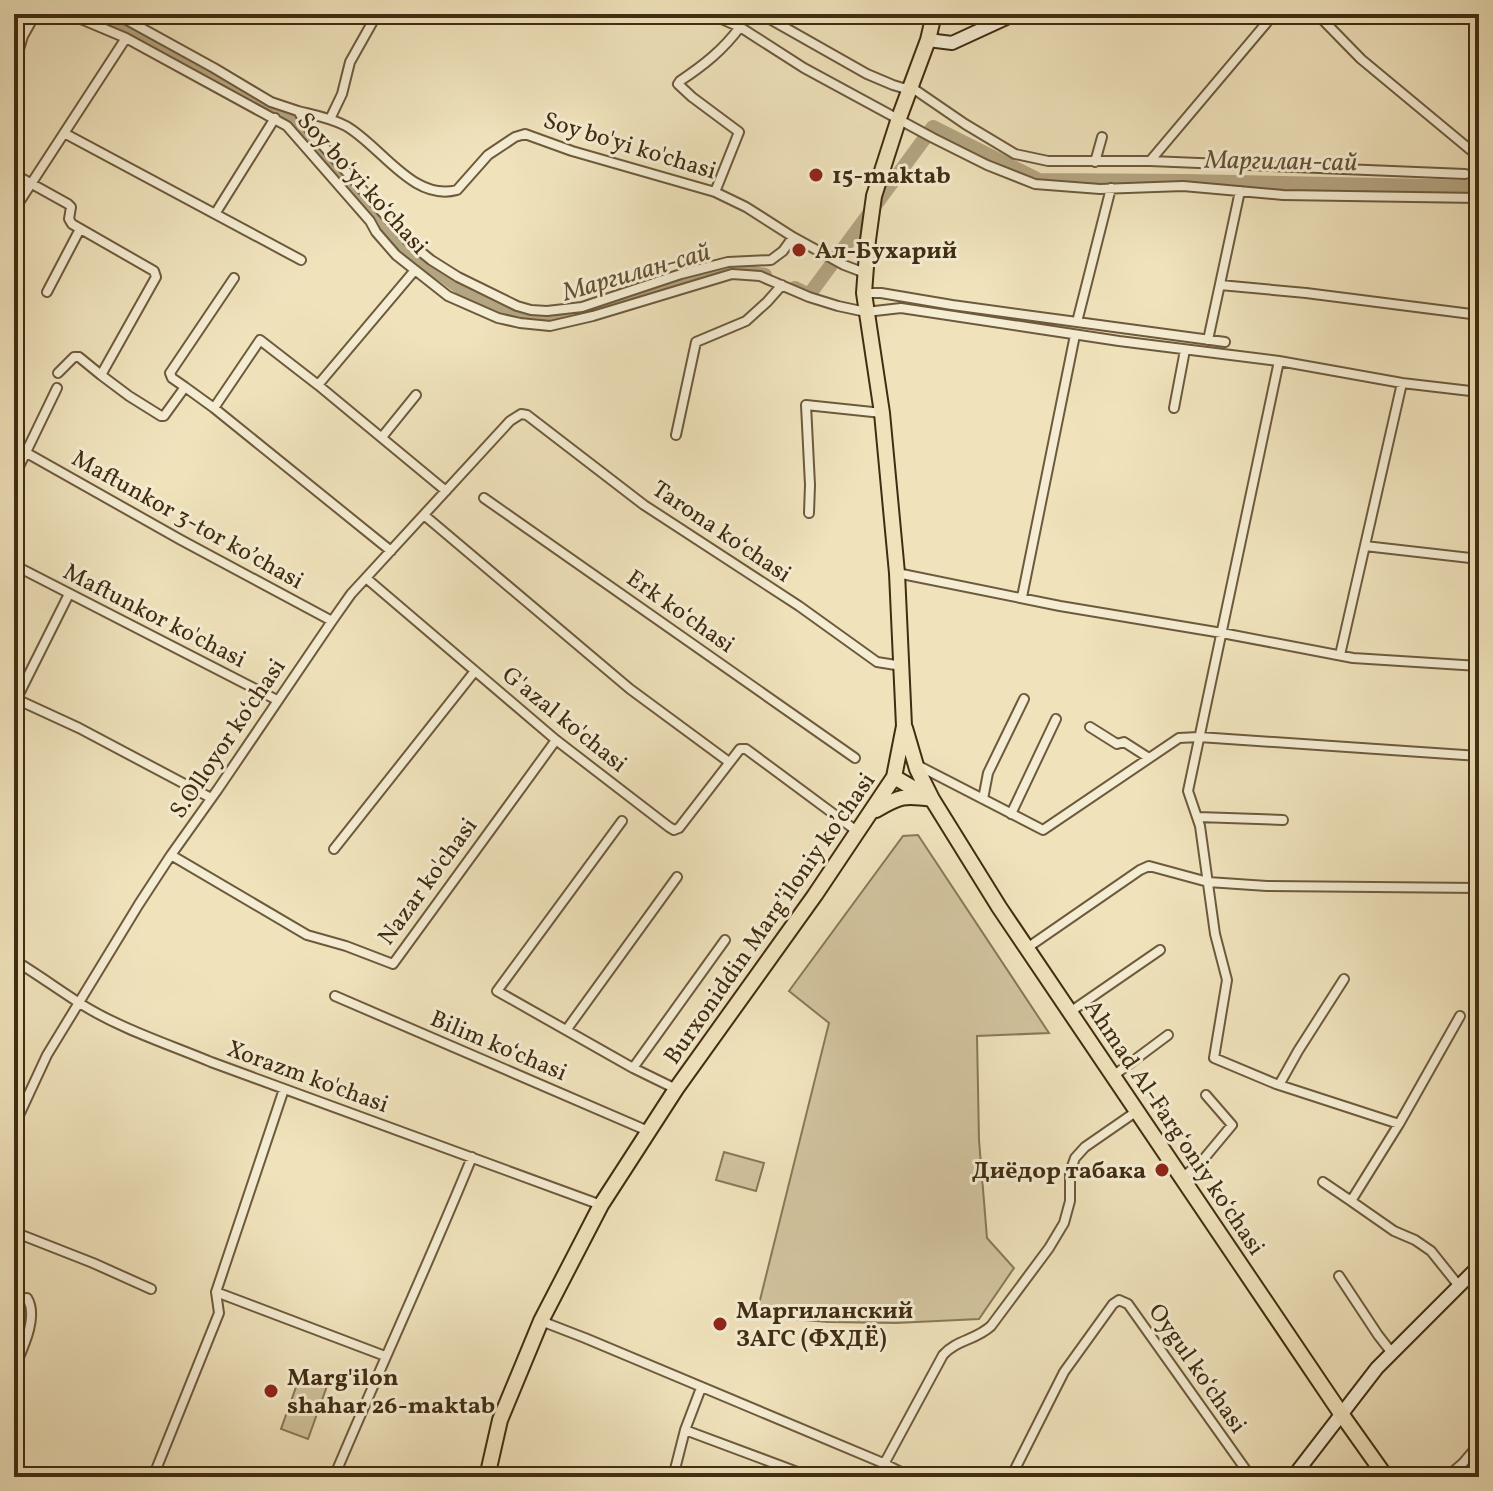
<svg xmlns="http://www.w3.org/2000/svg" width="1493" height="1491" font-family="Vollkorn,serif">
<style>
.green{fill:#d2c49f;stroke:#8a7858;stroke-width:2}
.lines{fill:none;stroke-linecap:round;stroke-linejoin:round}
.river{stroke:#b4a582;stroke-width:14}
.street-casing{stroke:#6d5a3c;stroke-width:12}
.secondary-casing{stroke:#412c11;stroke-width:16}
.primary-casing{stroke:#412c11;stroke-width:18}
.street{stroke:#f5edd3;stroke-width:8}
.secondary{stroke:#f5edd3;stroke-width:12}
.primary{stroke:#f0e3bc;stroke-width:14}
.poi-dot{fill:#8f2418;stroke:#f5edd3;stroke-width:3}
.labels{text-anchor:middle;stroke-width:6;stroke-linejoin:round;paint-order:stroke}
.street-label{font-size:24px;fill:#412c11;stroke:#f5edd3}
.poi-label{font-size:24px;font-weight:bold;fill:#412c11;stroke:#f5edd3;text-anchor:start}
.water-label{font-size:26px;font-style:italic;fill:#645033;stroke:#f5edd3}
</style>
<rect width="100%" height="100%" fill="#f0e3bc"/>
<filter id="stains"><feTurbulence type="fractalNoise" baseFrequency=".0025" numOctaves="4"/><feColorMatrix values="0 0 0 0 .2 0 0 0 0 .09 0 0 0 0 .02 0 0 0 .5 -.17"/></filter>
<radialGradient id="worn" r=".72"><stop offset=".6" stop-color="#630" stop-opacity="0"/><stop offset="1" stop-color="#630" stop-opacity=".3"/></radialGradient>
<!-- green -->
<path class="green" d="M918 835 1049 1033 977 1036 979 1140 987 1238 1014 1268 979 1319 896 1323 828 1322 756 1316 829 1023 789 991 903 836Z
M724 1152 764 1163 756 1191 716 1180Z
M300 1376 327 1386 308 1439 281 1429Z"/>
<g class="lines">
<!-- river -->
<path class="river" d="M95 14 258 100 294 122 406 249 462 289 507 310 563 319 731 269 765 275
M795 288 809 295 933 127 1039 180 1186 181 1479 187"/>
<!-- street casing -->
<g class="street-casing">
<path id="street" d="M20 14 32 20 38 14
M69 14 126 38 287 126 370 221 376 232 396 255 448 296 498 318 520 323 550 326 593 316 732 274 760 276 809 297 838 306 866 312 901 308 1119 341 1279 361 1402 383 1479 392
M116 14 214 68 271 102 298 111 311 132 410 243 431 260 458 277 517 306 531 310 547 311 582 307 681 274 728 262 771 260 783 251 793 237 844 265 865 273
M710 14 740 27 804 68 933 138 987 165 1035 184 1100 189 1183 186 1283 195 1479 198
M761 14 867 74 893 85 903 88 911 87 965 124 1015 154 1048 161H1150L1274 14
M1317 14 1361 59 1479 157
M14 66 23 36 32 20
M298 111C314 115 331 118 346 126 381 146 413 202 457 190L488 155 515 137 525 134 572 151 715 192 746 207 793 237
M330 119 342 94 350 62 377 14
M64 133 301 260
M1150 161 1465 174
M1095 162 1102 137
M14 174 68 204 71 207 69 219 72 224 154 271 156 277 101 375 129 396 161 416H164L185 387 214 408 260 340 318 385 446 491
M1111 188 1077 322 1225 342
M715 192 739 132 692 97 678 84 680 81C704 65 723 50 740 27
M14 210 126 38
M215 214 275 118
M1220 285 1306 293 1479 315
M47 292 80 229
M864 293H881L952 305 1077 322
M1208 340 1240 191
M1279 361 1188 791 1200 826 1215 934 1227 980 1214 1058 1276 1084 1399 1124
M58 373 74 357H79L101 375
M318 385 415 270
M185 387 172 378 170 373 234 278
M214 408 391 551
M1174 408 1185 350
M676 435 696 342 746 321 767 302 782 285
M382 437 416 395
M25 452 181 540 332 621
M14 477 57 388
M484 498 855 758
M809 513 810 485 806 405 882 413
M424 515 630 689 729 762
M1365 546 1479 559
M14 565 277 700
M897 573 1060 606 1222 633 1353 658 1479 666
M366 578 556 740 669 827 674 830 679 828 740 749H746L858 832
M1022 597 1075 335
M1340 655 1402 383
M16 699 79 728 211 798
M14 704 69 594
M1090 727 1117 744 1124 742 1149 758
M917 765 1043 830 1179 738 1199 737 1479 756
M983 799 988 773 1024 699
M1011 814 1056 719
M1198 817 1283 820
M622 821 497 991 633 1068 676 1089
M334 849 475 671
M171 855 307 935 346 946 393 964 556 740
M1027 948 1140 870 1149 866 1208 882 1267 886 1479 888
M14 960C37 974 59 990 81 1004 121 1029 168 1044 211 1062L601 1205
M335 996 648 1131
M1070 1012 1160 950
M567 1029 677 877
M633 1068 725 940
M1113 1076 1168 1035
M1279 1085 1298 1051 1344 979
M14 1126 47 1055 139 904 171 855 218 789 332 621 351 594 510 421 521 414 527 415 644 505 799 606 877 662 902 666
M1182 1178 1202 1161 1232 1125 1206 1095
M1323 1182 1351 1201
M14 1232 93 1263 151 1289
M1339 1276 1378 1335 1392 1353
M1459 1286 1431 1251 1415 1240 1394 1231 1351 1201 1399 1124 1460 1016
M216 1292 385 1356
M14 1300 27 1298C39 1317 22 1350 14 1369
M541 1321 585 1338 883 1463 911 1477
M685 1430 811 1477
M153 1477 219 1313 216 1292 284 1089
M334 1477C379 1370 428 1265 472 1157
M673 1477 685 1430 701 1388
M877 1477 943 1355C956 1340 976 1340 991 1326L1049 1248 1064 1223 1070 1201V1172L1075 1158 1085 1147 1137 1111
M1011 1477 1064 1372 1113 1304 1119 1300 1128 1304 1251 1477
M1112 1477 1117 1473 1126 1477
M1447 1477 1463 1463 1479 1444"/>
</g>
<!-- secondary casing -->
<g class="secondary-casing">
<path id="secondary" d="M928 40 952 43 1015 14
M1293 1477 1377 1368 1479 1266"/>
</g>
<!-- primary casing -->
<g class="primary-casing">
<path id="primary" d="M894 777 932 799 999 907 1342 1415 1386 1477
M876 810C900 796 904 795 932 799L917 769 905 728
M487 1477 500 1420 541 1321 601 1205 676 1089 815 895 894 777 904 726 897 573 882 413 864 293 868 240 874 196 899 118 928 40 934 14"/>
</g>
<!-- street -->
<use href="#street" class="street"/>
<!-- secondary -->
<use href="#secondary" class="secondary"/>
<!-- primary -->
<use href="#primary" class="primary"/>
</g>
<!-- markers -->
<g class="poi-dot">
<circle cx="816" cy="175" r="8"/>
<circle cx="799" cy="250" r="8"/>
<circle cx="1162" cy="1170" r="8"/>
<circle cx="720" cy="1324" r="8"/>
<circle cx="271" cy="1391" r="8"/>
</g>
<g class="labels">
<!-- street labels -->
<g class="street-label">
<text transform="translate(630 145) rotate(17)" y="8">Soy bo'yi ko'chasi</text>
<text transform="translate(363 183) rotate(48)" y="8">Soy boʻyi koʻchasi</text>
<text transform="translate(188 519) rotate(29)" y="8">Maftunkor 3-tor koʼchasi</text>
<text transform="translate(722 531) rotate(34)" y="8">Tarona koʻchasi</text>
<text transform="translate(681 611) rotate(35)" y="8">Erk koʻchasi</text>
<text transform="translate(155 615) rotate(27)" y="8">Maftunkor ko'chasi</text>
<text transform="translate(565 719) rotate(39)" y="8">G'azal ko'chasi</text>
<text transform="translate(227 738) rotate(-56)" y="8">S.Olloyor koʻchasi</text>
<text transform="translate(427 881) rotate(-54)" y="8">Nazar ko'chasi</text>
<text transform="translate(769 918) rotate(-55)" y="8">Burxoniddin Marg’iloniy ko’chasi</text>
<text transform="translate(499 1045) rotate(23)" y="8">Bilim koʻchasi</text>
<text transform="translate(308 1076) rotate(20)" y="8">Xorazm ko'chasi</text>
<text transform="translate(1175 1127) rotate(56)" y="8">Ahmad Al-Fargʻoniy koʻchasi</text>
<text transform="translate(1198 1368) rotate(55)" y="8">Oygul koʻchasi</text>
</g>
<!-- poi labels -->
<g class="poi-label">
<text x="832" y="183">15-maktab</text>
<text x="815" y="258">Ал-Бухарий</text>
<text x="1146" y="1178" text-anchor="end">Диёдор табака</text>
<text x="736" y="1318">Маргиланский<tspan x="736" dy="28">ЗАГС (ФХДЁ)</tspan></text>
<text x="287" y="1385">Marg'ilon<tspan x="287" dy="28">shahar 26-maktab</tspan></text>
</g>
<!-- water labels -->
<g class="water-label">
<text transform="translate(1281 160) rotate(1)" y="9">Маргилан-сай</text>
<text transform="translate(636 271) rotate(-16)" y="9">Маргилан-сай</text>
</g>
</g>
<!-- margin -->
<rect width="1493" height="1491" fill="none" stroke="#f0e3bc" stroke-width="48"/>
<rect x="16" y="16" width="1461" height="1459" fill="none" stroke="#412c11" stroke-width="4"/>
<rect x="24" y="24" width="1445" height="1443" fill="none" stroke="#412c11" stroke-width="2"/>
<rect width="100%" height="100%" filter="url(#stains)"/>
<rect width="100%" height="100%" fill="url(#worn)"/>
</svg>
